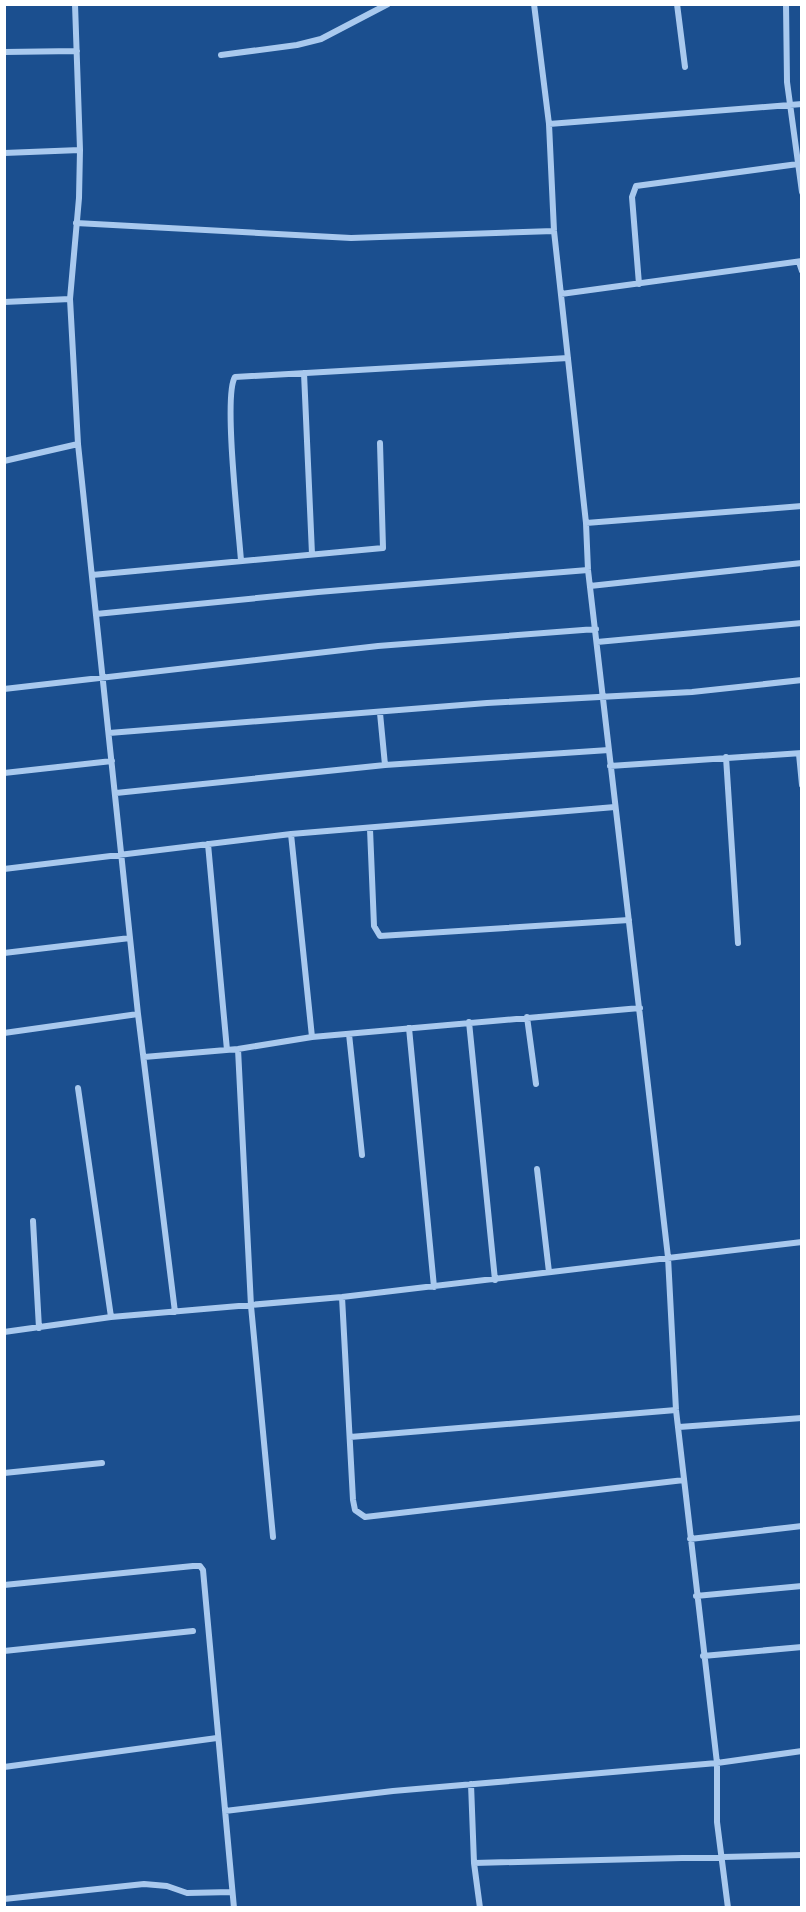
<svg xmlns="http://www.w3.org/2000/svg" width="806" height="1912" font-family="Barlow,sans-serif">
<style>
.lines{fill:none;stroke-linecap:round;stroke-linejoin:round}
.street{stroke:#a9c9ee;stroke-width:6}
</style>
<rect width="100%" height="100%" fill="#1b4f8f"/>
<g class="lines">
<!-- street -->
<path class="street" d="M75 4 80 150 79 198 70 299 78 444 138 1014 175 1312
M534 4 549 124 554 231 586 523 588 570 668 1257 676 1410 717 1763V1822L728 1908
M677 4 685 67
M786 4 787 82 802 192
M4 52 77 51
M221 55 297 45 321 39 388 4
M549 124 802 104
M4 153 80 150
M76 223 351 238 554 231
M799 262 802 271
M639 284 632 197 636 186 798 164
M561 294 802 261
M4 302 70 299
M304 373 312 554
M4 461 78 444
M586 523 802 506
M241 561C239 531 223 395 235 377L568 358
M92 575 383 548 380 443
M590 586 802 563
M96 614 318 592 588 570
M597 642 802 623
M4 689 378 646 596 629
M380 713 385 765
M109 733 487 703 692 692 802 680
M799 754 802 785
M726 757 738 943
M610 766 802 753
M4 773 112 761
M116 793 385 765 609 750
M370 829 374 926 380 936 629 920
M291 834 312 1037
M208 844 227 1050
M4 869 291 834 615 807
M4 953 130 938
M527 1017 536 1084
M469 1022 495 1280
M409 1028 434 1287
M4 1033 138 1014
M349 1034 362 1155
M238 1049 251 1306 273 1537
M144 1057 238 1049 312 1037 640 1008
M78 1088 111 1317
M537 1169 549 1272
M33 1221 39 1328
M342 1297 353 1500 355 1510 365 1517 684 1480
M4 1332 111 1317 342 1297 802 1242
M679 1427 802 1418
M350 1437 676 1410
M4 1473 102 1463
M690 1539 802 1526
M4 1585 193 1566H200L203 1570 234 1908
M696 1596 802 1586
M4 1651 193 1631
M703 1656 802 1647
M4 1767 217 1738
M471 1784 474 1863 480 1908
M225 1811 393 1791 717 1763 802 1751
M474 1863 802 1855
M4 1899 144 1884 167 1886 187 1893 232 1892"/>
</g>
<!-- border -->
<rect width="806" height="1912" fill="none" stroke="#ffffff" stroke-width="12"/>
</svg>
